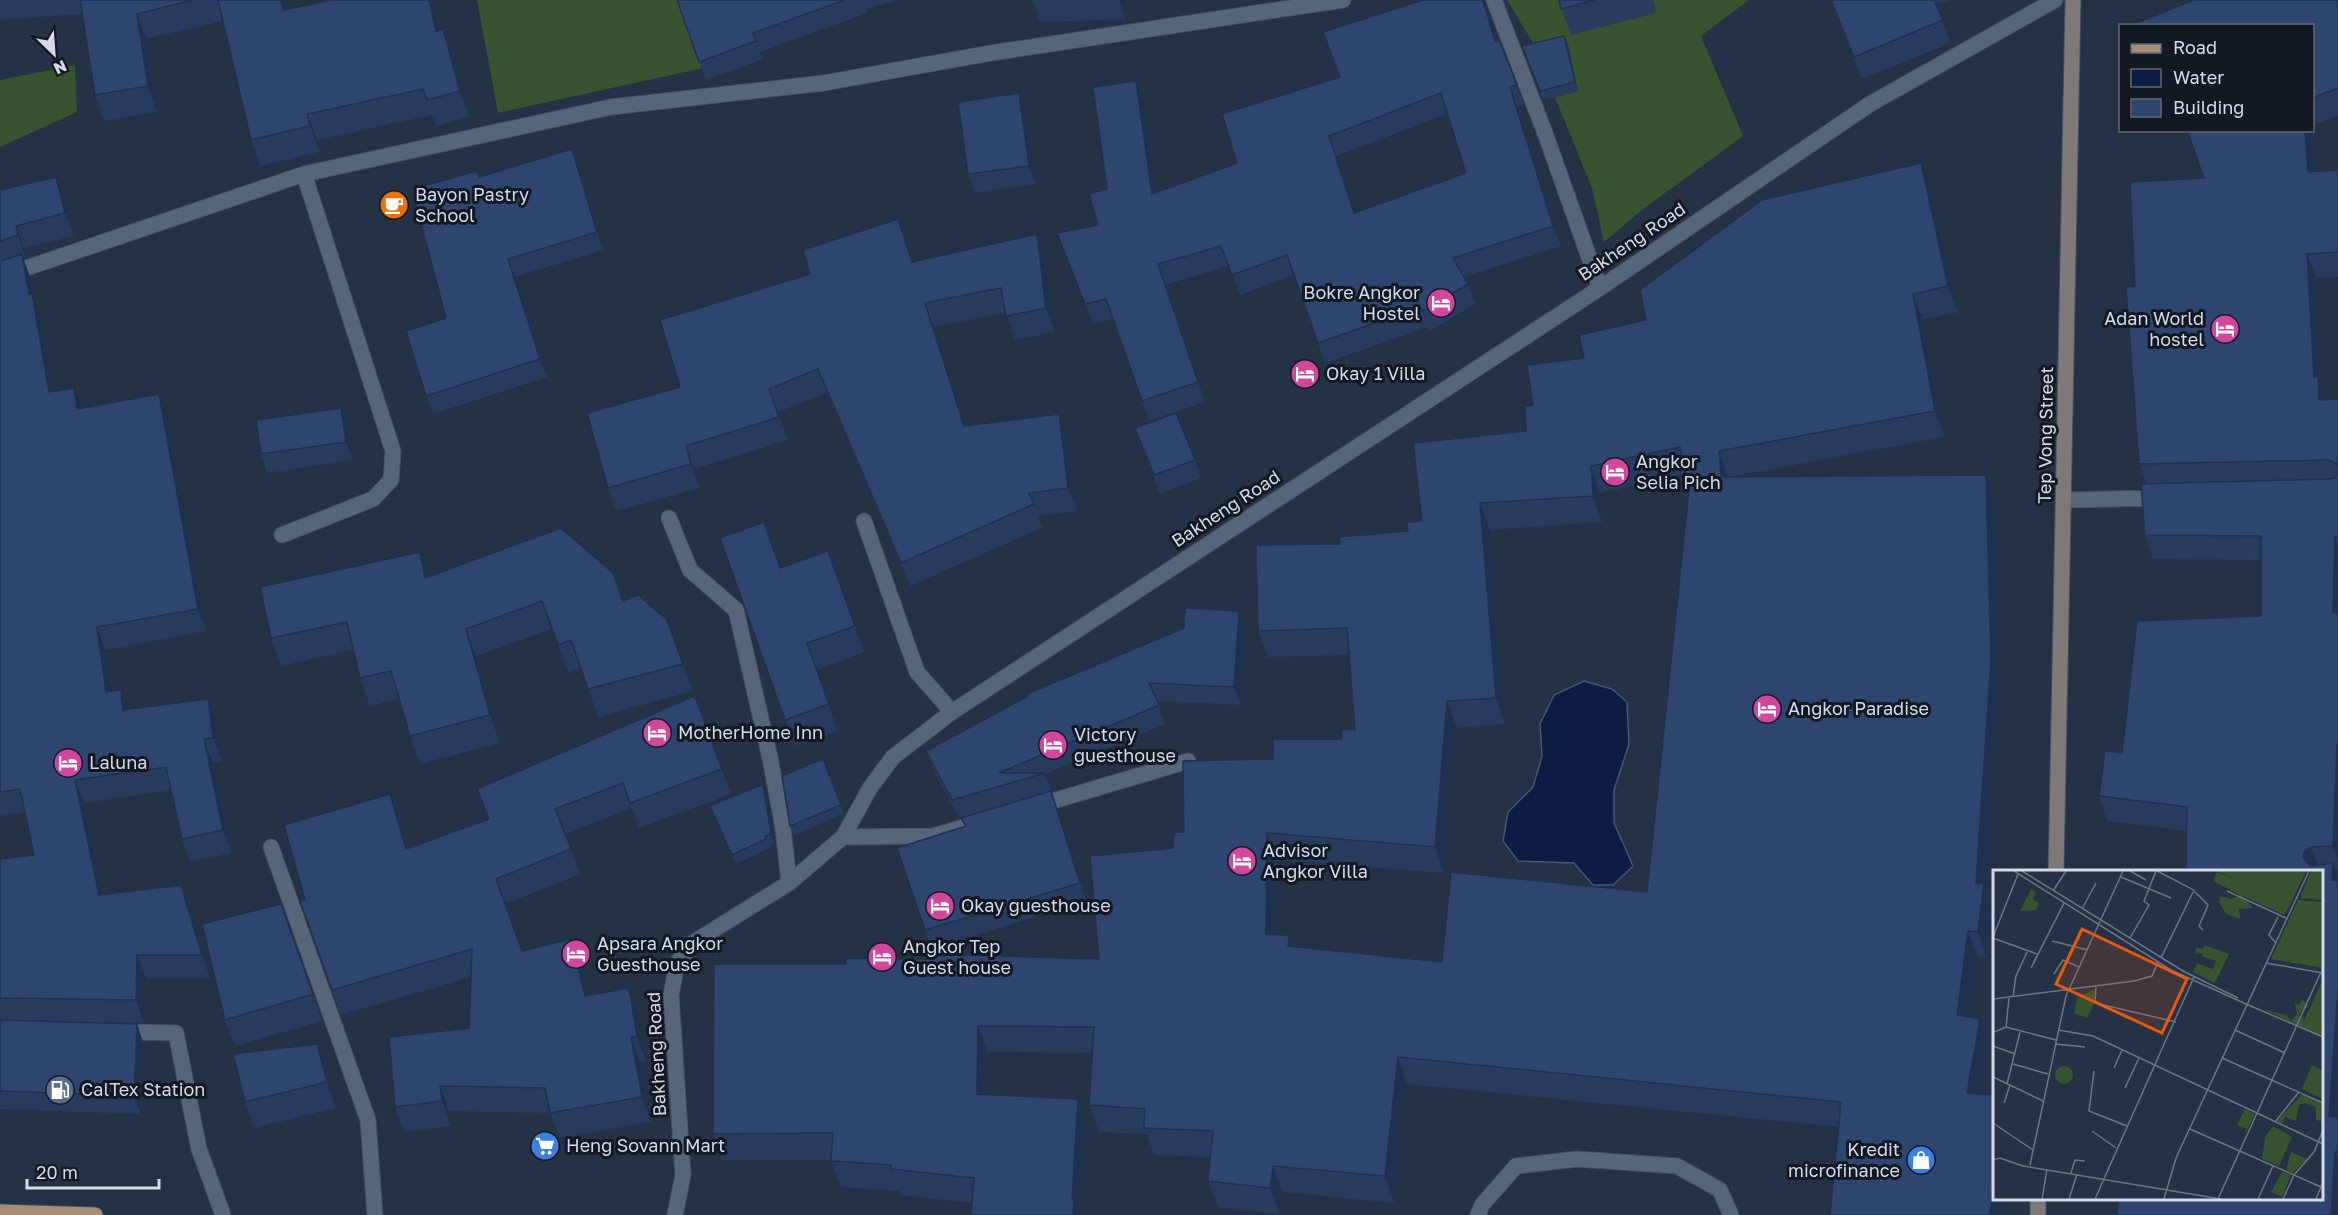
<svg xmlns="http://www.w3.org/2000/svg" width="2338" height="1215" font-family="'Golos Text',sans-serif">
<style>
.garden{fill:#37532f}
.water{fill:#0c1c43;stroke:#485574;stroke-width:1.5}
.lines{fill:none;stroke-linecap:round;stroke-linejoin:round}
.lane-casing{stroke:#454f60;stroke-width:17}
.street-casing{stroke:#454f60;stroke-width:17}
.secondary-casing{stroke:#454f60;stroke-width:17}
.primary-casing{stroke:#454f60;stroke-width:17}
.lane{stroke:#57657b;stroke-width:15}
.street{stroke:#57657b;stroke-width:15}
.secondary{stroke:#7e7978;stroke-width:15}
.primary{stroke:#a68e76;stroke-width:15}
.wall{fill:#283c5f;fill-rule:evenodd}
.shaded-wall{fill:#20314e}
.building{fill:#2e466f;stroke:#20314e;stroke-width:1.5;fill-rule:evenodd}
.labels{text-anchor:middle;stroke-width:6;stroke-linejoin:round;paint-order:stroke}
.poi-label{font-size:18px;fill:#d3dbe8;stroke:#131922;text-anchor:start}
.street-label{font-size:18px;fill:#d3dbe8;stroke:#131922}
.inset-road{fill:none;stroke:#6b7586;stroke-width:1.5}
.view{fill:#e8590c;fill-opacity:0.15;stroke:#e8590c;stroke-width:3}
.inset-edge{fill:none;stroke:#d3dbe8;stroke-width:3}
</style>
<rect width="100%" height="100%" fill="#253145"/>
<!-- garden -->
<path class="garden" d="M477 0H686L717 65 498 113Z
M1507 0H1749L1701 36 1743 136 1642 210 1604 242 1592 188 1532 41Z
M75 65 77 112 0 147V80Z"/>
<!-- water -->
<path class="water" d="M1584 681 1612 689 1627 702 1629 744 1614 790V823L1633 866 1613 885H1593L1574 863 1518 861 1503 841 1508 812 1533 787 1542 756 1540 724 1554 695Z"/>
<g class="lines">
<!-- lane casing -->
<g class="lane-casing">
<path id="lane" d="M669 518 690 570 736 610 770 758 783 828 789 883
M864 521 917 672 952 712
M282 535 373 499 391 480 393 451 304 174
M1036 806 1188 761
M843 837 933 836 964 827
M271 847 368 1120 375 1215
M120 1032 176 1033 199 1149 223 1215
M1478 1215 1482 1205 1516 1166 1577 1159 1677 1166 1720 1190 1731 1215"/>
</g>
<!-- street casing -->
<g class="street-casing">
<path id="street" d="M1494 0 1545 133 1600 288
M0 277 304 174 611 107 824 83 991 53 1343 0
M2064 500 2161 498
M675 1215 683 1175 671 995 677 963 694 942 789 883 843 837 870 788 893 757 952 712 1600 288 1870 104 2055 0"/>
</g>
<!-- secondary casing -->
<g class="secondary-casing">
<path id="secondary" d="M2056 872 2073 0
M2038 1215V1198"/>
</g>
<!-- primary casing -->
<g class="primary-casing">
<path id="primary" d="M0 1212 95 1215"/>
</g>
<!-- lane -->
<use href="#lane" class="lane"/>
<!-- street -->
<use href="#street" class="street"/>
<!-- secondary -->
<use href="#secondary" class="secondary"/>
<!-- primary -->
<use href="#primary" class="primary"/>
</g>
<!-- wall -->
<path class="wall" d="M0 0H284L286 10 439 30 453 55 470 117 436 126 432 115 317 140 320 152 260 166 251 140 223 21 146 39 157 112 104 121 95 95 82 14 0 20Z
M677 0H899L866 9 867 13 760 52 763 59 706 80Z
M1032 0H1125L1126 19 1040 22Z
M1483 0 1496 41 1499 40 1524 105 1517 107 1561 246 1464 277 1468 284 1475 304 1430 331 1428 327 1325 363 1294 275 1240 295 1229 266 1165 285 1205 402 1149 421 1113 319 1093 324 1057 233 1098 225 1107 189 1136 81 1144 101 1156 192 1237 163 1340 78 1323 32ZM1447 114 1466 173 1355 213 1336 156Z
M1559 0H1653L1656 13 1571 35Z
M1830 0H1954L1936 4 1951 43 1862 79Z
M2338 0V116L2313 125V26Z
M1568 45 1578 92 1543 100 1522 46Z
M1019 93 1025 111 1036 184 975 193 968 174Z
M2313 130 2315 172 2338 170V277L2316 278 2322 388 2326 400 2338 399V870L2335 871 2338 878V1215L2322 1198 2187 831 2107 821 2099 796 2122 753 2261 616V560L2153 559 2145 535 2146 483 2139 464 2135 286 2204 178Z
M579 167 603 250 515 277 547 377 433 414 426 396 446 318 477 171 479 177Z
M56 177 65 200 74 236 24 248 26 258 23 259 30 277 34 298 41 316 54 391 81 408 167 417 206 631 105 650 111 691 127 709 208 699 216 721 222 761 213 762 232 853 190 862 182 839 171 790 84 803 103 895 181 885 189 908 210 978H146L144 1023 35 1021 137 1024 143 1042 141 1114 0 1109V859L34 855 25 812 0 816V190Z
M1931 190 1958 312 1923 320 1944 437 1729 477 1996 501 2001 685 1987 892 1993 910 1987 959 1978 957 1970 1017 1980 1019 1989 1045 1981 1094 2004 1198 2002 1215H1830L1839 1127 1407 1084 1394 1203 1282 1192 1280 1214 1218 1207 1208 1181 1211 1157 1154 1155 1147 1134 1099 1132 1089 1105 1092 1053 987 1052V1094L1078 1099 1088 1126 1082 1215H971L972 1203 900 1195 899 1191 840 1187 831 1160H722L713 1134 846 964 934 959H1099L1184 832 1273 759 1341 739 1355 730 1349 655 1268 657 1258 631 1340 544 1408 531 1422 521 1526 431 1533 405 1584 358 1646 320ZM1685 474 1689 489 1647 892 1442 962 1293 947 1289 935 1276 934 1277 860 1444 873 1457 728 1505 724 1490 530 1602 522 1600 493Z
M898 219 913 262 1037 234 1046 257 1055 332 1015 340 1006 313 933 327 965 426 1068 438 1077 511 1038 516 1042 528 910 586 827 393 778 412 788 440 694 469 700 488 616 511 608 488 680 387 810 274Z
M348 426 353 460 267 473 261 454Z
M1135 428 1195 460 1201 478 1160 494Z
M720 538 780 568 828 551 864 652 816 670 838 731 795 746Z
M420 552 428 576 623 601 667 620 693 691 598 717 581 668 568 672 552 629 476 656 500 743 420 764 410 736 399 699 370 706 360 678 353 650 281 666 271 638Z
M1239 611 1246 629 1241 705 1157 701 1165 724 1045 774 1052 791 959 818 933 769 926 751Z
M695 696 731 794 639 828 632 808 565 834 580 874 505 904 522 951 571 939 580 964 588 995 638 1013 646 1061 640 1062 651 1122 559 1138 550 1113 449 1111 451 1126 404 1132 395 1107 469 1028 471 977 341 1015 300 901 305 900 390 794 399 819 408 848 488 819 477 789Z
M767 793 775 843 769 846 770 848 736 864 710 806Z
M841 805 844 814 794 835 790 826Z
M1057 810 1087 901 931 949 925 930 965 826 961 818Z
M281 904 322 1021 235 1046 225 1020Z
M327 1070 336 1108 254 1128 245 1102Z"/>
<!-- shaded-wall -->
<path class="shaded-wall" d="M281 0H284L293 36 283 10Z
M429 0H432L446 57 436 31Z
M1119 0H1125L1126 19Z
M1483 0 1503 61 1495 41Z
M137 14 146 39 157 112 148 86Z
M443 29 453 55 470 117 460 91Z
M1564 36 1568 45 1578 92 1575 82Z
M1136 81 1144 101 1159 214 1152 194Z
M1510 87 1517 107 1561 246 1553 226Z
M1019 93 1025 111 1036 184 1029 166Z
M307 114 317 140 320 152 310 126Z
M2305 130H2313L2317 196 2308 172Z
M1329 136 1336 156 1362 233 1354 213Z
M572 149 579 167 603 250 597 232Z
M1921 163 1931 190 1958 312 1948 286Z
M56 177 65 200 74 236 65 213Z
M16 226 24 248 26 258 18 235Z
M1037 234 1046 257 1055 332 1046 308Z
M22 254 30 277 34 298 41 316 58 414 49 392Z
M2307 254 2316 278 2322 388 2327 401 2319 400 2314 377Z
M508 259 515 277 547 377 540 359Z
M1913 294 1923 320 1944 437 1935 411Z
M925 303 933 327 973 449 964 426Z
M74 388 82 411 77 409Z
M159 394 167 417 206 631 198 609Z
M341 408 348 426 353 460 346 442Z
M1059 414 1068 438 1077 511 1068 488Z
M686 446 694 469 700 488 691 464Z
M1719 451 1728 477H1721Z
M1591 466 1600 493 1602 522 1593 496Z
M1986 475 1996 501 2001 685 1987 892 1993 910 1987 959 1978 932 1976 883Z
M1480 503 1490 530 1505 724 1496 698Z
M2335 537 2338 545V625L2333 612Z
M420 552 430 580 425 578Z
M1239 611 1246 629 1241 705 1234 687Z
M97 627 105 650 115 715 106 692Z
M466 629 476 656 500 743 490 715Z
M121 690 129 713 123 710Z
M208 699 216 721 222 761 213 738Z
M1447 701 1457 728 1444 873 1435 847Z
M204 739 213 762 232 853 223 830Z
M2337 744 2338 747V859L2333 846Z
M75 780 84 803 108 918 99 895Z
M763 784 767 793 775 843 771 834Z
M1051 791 1057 810 1087 901 1080 883Z
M390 794 399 819 415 874 406 849Z
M1267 833 1277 860 1276 960 1266 934Z
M2311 847 2320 871 2309 872 2303 857 2304 852Z
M2333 863 2338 878V897L2332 880Z
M181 885 189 908 210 978 202 955Z
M1968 931 1978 957 1967 1041 1957 1015Z
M1289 935 1298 961 1288 946Z
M571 939 580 964 594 1021 585 996Z
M137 955 146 978 144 1023 136 1000Z
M629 988 638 1013 646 1061 637 1036Z
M2338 989V1140L2329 1116Z
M1980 1019 1989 1045 1977 1119 1967 1093Z
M137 1024 143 1042 141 1114 134 1096Z
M978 1026 987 1052V1120L977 1094Z
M631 1037 640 1062 651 1122 642 1097Z
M317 1044 327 1070 336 1108 327 1082Z
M1398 1057 1407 1084 1394 1203 1385 1176Z
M440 1086 449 1111 451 1126 442 1101Z
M1078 1099 1088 1126 1082 1215H1073L1072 1198Z
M2335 1152 2338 1160V1215H2331Z
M1273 1166 1282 1192 1280 1214 1270 1188Z
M1995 1170V1198H2004L2002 1215H1990Z"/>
<!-- building -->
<path class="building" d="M80 0H193L137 14 148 86 95 95Z
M218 0H281L283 10 332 0H429L436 31 443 29 460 91 427 100 423 89 307 114 310 126 251 140Z
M677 0H845L753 33 756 41 699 62Z
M1423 0H1483L1495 41 1499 40 1517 85 1510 87 1553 226 1453 258 1468 284 1423 311 1420 307 1318 343 1287 255 1232 275 1221 246 1158 264 1198 382 1142 401 1106 299 1085 304 1057 233 1098 225 1089 194 1107 189 1093 87 1136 81 1152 194 1237 163 1222 114 1340 77 1323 32ZM1441 93 1466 173 1354 213 1329 136Z
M1559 0H1595L1561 9Z
M1831 0H1934L1943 20 1854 57Z
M2194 0H2338V88L2313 98V26L2131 25Z
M1564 36 1575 82 1540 91 1522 46Z
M1019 93 1029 166 968 174 958 102Z
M2187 130H2305L2308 172 2338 170V252L2307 254 2314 377 2318 376 2319 400 2338 399V467L2337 464 2329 460 2139 464 2126 287 2135 286 2130 182 2204 178Z
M572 149 597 232 508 259 540 359 426 396 406 331 446 318 412 189 477 171 479 177Z
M1921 163 1948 286 1913 294 1935 411 1719 451 1721 477 1986 475 1991 659 1976 883 1984 884 1978 932 1968 931 1957 1015 1980 1019 1967 1093 1995 1095V1170L1990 1215H1830L1841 1102 1398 1057 1385 1176 1273 1166 1270 1188 1208 1181 1213 1131 1144 1128 1145 1109 1089 1105 1094 1027 978 1026 977 1094 1078 1099 1072 1198H1074L1073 1215H971L974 1178 891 1169V1165L831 1161 833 1133 713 1134 714 964H846V958L934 959 932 954 1099 959 1090 856 1173 848 1174 832H1184L1183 761 1273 759V739H1341L1342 729 1355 730 1347 628 1258 631 1256 545 1340 544 1339 537 1408 531 1407 522 1422 521 1413 443 1526 431 1525 406 1533 405 1527 365 1584 358 1579 335 1646 320 1640 290 1762 200ZM1680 447 1689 489 1647 892 1451 872 1442 962 1288 946 1289 935 1266 934 1267 833 1435 847 1447 701 1496 698 1480 503 1593 496 1591 466Z
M56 177 65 213 16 226 18 235 0 241V190Z
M898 219 912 262 1037 234 1046 308 1006 316 1001 288 925 303 964 426 1059 414 1068 488 1029 493 1034 504 901 563 818 369 769 389 779 417 686 446 691 464 608 488 587 413 680 387 660 320 810 274 803 250Z
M22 254 29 294 32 293 49 392 74 388 77 409 159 394 198 609 97 627 106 692 121 690 123 710 208 699 213 738 204 739 223 830 182 839 166 767 75 780 99 895 181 885 202 955H137L136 1000 0 998V859L34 855 20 789 0 792V261Z
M341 408 346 442 261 454 256 420Z
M1176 413 1195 460 1154 475 1135 428Z
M2338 471V537H2335L2333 612H2338V744H2337L2333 846 2311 847 2304 852 2303 857 2310 866 2333 863 2332 880 2338 881V989L2329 1116 2338 1117V1152H2335L2331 1215H2117L2118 1198H2322V872H2186L2187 807 2099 796 2105 751 2122 753 2137 621 2261 616V536L2145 535 2141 484 2329 479 2335 478Z
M764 522 780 568 828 551 855 626 807 643 829 704 785 720 720 538Z
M561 528 613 573 623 601 638 595 667 620 683 664 588 689 571 640 558 645 542 601 466 629 490 715 410 736 391 671 360 678 347 622 271 638 260 587 420 552 425 578Z
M1185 608 1239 611 1234 687 1149 683 1159 705 999 773H1045L952 800 926 751 1028 696 1027 694 1184 628Z
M695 696 722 769 630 803 623 783 555 809 571 849 496 879 522 951 571 939 585 996 629 988 637 1036 631 1037 642 1097 550 1113 545 1088 440 1086 442 1101 395 1107 389 1037 469 1028 472 949 332 990 300 901 305 900 284 825 390 794 406 849 489 819 477 789Z
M823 759 841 805 790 826 782 776Z
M763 784 771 834 765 836 766 839 732 855 710 806Z
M1051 791 1080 883 925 930 897 848 966 826 961 818Z
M281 904 313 994 225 1020 202 924Z
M0 1020 137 1024 134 1096 0 1091Z
M317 1044 327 1082 245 1102 233 1054Z"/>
<!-- icons -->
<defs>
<g id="cafe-disc" transform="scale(1.5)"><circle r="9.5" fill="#e8710a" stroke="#131922"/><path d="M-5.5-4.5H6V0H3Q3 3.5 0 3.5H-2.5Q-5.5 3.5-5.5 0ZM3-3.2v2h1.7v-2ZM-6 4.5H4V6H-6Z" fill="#fff"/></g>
<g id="hotel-disc" transform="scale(1.5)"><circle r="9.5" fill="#d1479c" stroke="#131922"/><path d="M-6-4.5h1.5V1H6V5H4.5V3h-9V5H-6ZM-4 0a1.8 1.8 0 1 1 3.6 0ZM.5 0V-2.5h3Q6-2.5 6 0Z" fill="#fff"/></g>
<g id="fuel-disc" transform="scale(1.5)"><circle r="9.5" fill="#5c6f8a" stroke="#131922"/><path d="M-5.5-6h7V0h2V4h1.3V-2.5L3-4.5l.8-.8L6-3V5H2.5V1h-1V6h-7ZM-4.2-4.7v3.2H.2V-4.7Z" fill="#fff"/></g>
<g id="supermarket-disc" transform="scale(1.5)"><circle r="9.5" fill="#3f7fe0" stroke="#131922"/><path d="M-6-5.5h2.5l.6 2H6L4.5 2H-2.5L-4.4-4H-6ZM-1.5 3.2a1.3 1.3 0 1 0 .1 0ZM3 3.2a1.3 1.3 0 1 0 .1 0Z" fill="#fff"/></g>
<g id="shop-disc" transform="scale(1.5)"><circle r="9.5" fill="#3f7fe0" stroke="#131922"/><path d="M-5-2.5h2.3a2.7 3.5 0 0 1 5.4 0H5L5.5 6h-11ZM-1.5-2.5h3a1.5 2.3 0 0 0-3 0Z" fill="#fff"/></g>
</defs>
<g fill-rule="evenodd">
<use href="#cafe-disc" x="394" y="205"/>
<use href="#hotel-disc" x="1441" y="303"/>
<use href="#hotel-disc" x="2225" y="329"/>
<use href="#hotel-disc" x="1305" y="374"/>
<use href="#hotel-disc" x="1615" y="472"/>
<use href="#hotel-disc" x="1767" y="709"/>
<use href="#hotel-disc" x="657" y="733"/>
<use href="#hotel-disc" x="1053" y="745"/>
<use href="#hotel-disc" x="68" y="763"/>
<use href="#hotel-disc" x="1242" y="861"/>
<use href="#hotel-disc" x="940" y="906"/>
<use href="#hotel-disc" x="576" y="954"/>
<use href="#hotel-disc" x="882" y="957"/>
<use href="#fuel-disc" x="60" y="1090"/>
<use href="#supermarket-disc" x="545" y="1146"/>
<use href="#shop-disc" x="1921" y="1160"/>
</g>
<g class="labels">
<!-- poi labels -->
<g class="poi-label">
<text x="415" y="201">Bayon Pastry<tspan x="415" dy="21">School</tspan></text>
<text x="1420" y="299" text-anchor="end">Bokre Angkor<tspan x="1420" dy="21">Hostel</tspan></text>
<text x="2204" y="325" text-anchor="end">Adan World<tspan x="2204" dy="21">hostel</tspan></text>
<text x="1326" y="380">Okay 1 Villa</text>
<text x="1636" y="468">Angkor<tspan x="1636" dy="21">Selia Pich</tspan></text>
<text x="1788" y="715">Angkor Paradise</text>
<text x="678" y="739">MotherHome Inn</text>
<text x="1074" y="741">Victory<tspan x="1074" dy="21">guesthouse</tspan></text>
<text x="89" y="769">Laluna</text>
<text x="1263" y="857">Advisor<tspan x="1263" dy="21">Angkor Villa</tspan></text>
<text x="961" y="912">Okay guesthouse</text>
<text x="597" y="950">Apsara Angkor<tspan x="597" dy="21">Guesthouse</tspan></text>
<text x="903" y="953">Angkor Tep<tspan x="903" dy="21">Guest house</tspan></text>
<text x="81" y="1096">CalTex Station</text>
<text x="566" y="1152">Heng Sovann Mart</text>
<text x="1900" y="1156" text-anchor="end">Kredit<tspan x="1900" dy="21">microfinance</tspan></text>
</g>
<!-- street labels -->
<g class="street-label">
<text transform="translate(1632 242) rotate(-34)" y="6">Bakheng Road</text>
<text transform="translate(2046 435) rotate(-89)" y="6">Tep Vong Street</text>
<text transform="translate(1226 509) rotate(-33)" y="6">Bakheng Road</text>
<text transform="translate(657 1054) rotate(-93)" y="6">Bakheng Road</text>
</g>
</g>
<!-- overview -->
<g transform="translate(1993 870)">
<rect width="330" height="330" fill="#253145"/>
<path d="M318 1H330V30L307 28Z" fill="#37532f"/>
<path d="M225 1H313L298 33ZM305 30 330 32V98L278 89ZM212 75 236 84 222 113 200 102 204 93 220 99 223 91 210 87 209 83 202 84 203 77 209 79ZM330 109 328 166 272 140 294 145 298 151 304 144 302 133 307 135 309 129 316 136 306 145 308 148 311 146 310 153ZM319 195 330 201V229L309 219ZM62 205a9 9 0 1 1 18 0a9 9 0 1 1-18 0ZM298 282 314 289 300 303 293 300Z" fill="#37532f"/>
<path d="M224 2 260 15 298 33 291 45 248 25 260 38 246 39 247 49 233 44 226 32 227 26 238 29 247 25 220 11ZM38 19 43 22 40 29 46 33 43 40 27 41ZM102 119 101 134 94 148 81 143 84 128ZM310 224 330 234 329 263 328 251 323 250V237L312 233 306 235 303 251 292 247 289 254 284 251ZM252 239 262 244 251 266 253 259 244 255ZM280 256 299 267 286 296 269 289 272 267ZM289 302 298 305 289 327 278 322Z" fill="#37532f"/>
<path class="inset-road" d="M21 1 178 100 253 134M29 1 190 101 245 128M137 1 153 10M164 1 199 19 215 35 206 56 210 60M128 7 178 28M60 21 73 1M234 21 293 48M89 39 103 13M0 67 25 4M0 68 44 84M137 68 156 35 151 31 163 1M59 71 95 80M282 72 276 65 285 47M168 88 200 22M273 93 330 103M38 98 71 33M61 104 70 90 86 97M103 117 102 133 183 152M20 127 23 106 35 80M0 129 141 111 159 106 165 92M253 134 330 167M13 157 16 128M65 160 100 166 330 274M242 160 292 183M1 162 13 157 63 170M62 174 92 177M0 176 22 184M229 188 330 233M20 194 55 204M121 198 129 180M101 201 96 241 134 256M0 207 50 231M14 214 27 162M132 218 146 188M11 233 17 215M282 252 306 222M0 253 40 280M197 259 328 317M99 261 123 278M0 290 7 288 30 296 228 329M37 295 73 126 130 1M78 303 82 290 92 291M49 329 54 299M76 329 84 304M102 329 201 107M171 329 183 288 316 1M225 329 328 102M265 329 280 296M290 329 301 305 321 282 330 260M323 329 330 312"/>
<path class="view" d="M89 59 194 109 169 163 63 114Z"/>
<rect width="330" height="330" class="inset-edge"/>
</g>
<!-- legend -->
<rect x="2119" y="24" width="195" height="108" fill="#131922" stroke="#606771" stroke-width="1.5"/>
<rect x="2131" y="44" width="30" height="9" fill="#a68e76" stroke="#606771" stroke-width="1.5"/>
<text x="2173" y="54" font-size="18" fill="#d3dbe8">Road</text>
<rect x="2131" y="69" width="30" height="18" fill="#0c1c43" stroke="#606771" stroke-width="1.5"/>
<text x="2173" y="84" font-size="18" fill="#d3dbe8">Water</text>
<rect x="2131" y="99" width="30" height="18" fill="#2e466f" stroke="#606771" stroke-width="1.5"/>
<text x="2173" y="114" font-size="18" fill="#d3dbe8">Building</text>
<!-- north arrow -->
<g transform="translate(54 54) rotate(155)" stroke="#131922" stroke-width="4.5" paint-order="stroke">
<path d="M0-4.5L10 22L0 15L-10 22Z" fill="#d3dbe8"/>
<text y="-9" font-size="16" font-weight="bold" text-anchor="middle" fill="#d3dbe8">N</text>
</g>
<!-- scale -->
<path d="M27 1179v9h132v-9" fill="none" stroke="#d3dbe8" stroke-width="3"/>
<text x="36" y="1179" font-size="18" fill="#d3dbe8" stroke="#131922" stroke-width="4.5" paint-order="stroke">20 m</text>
</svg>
